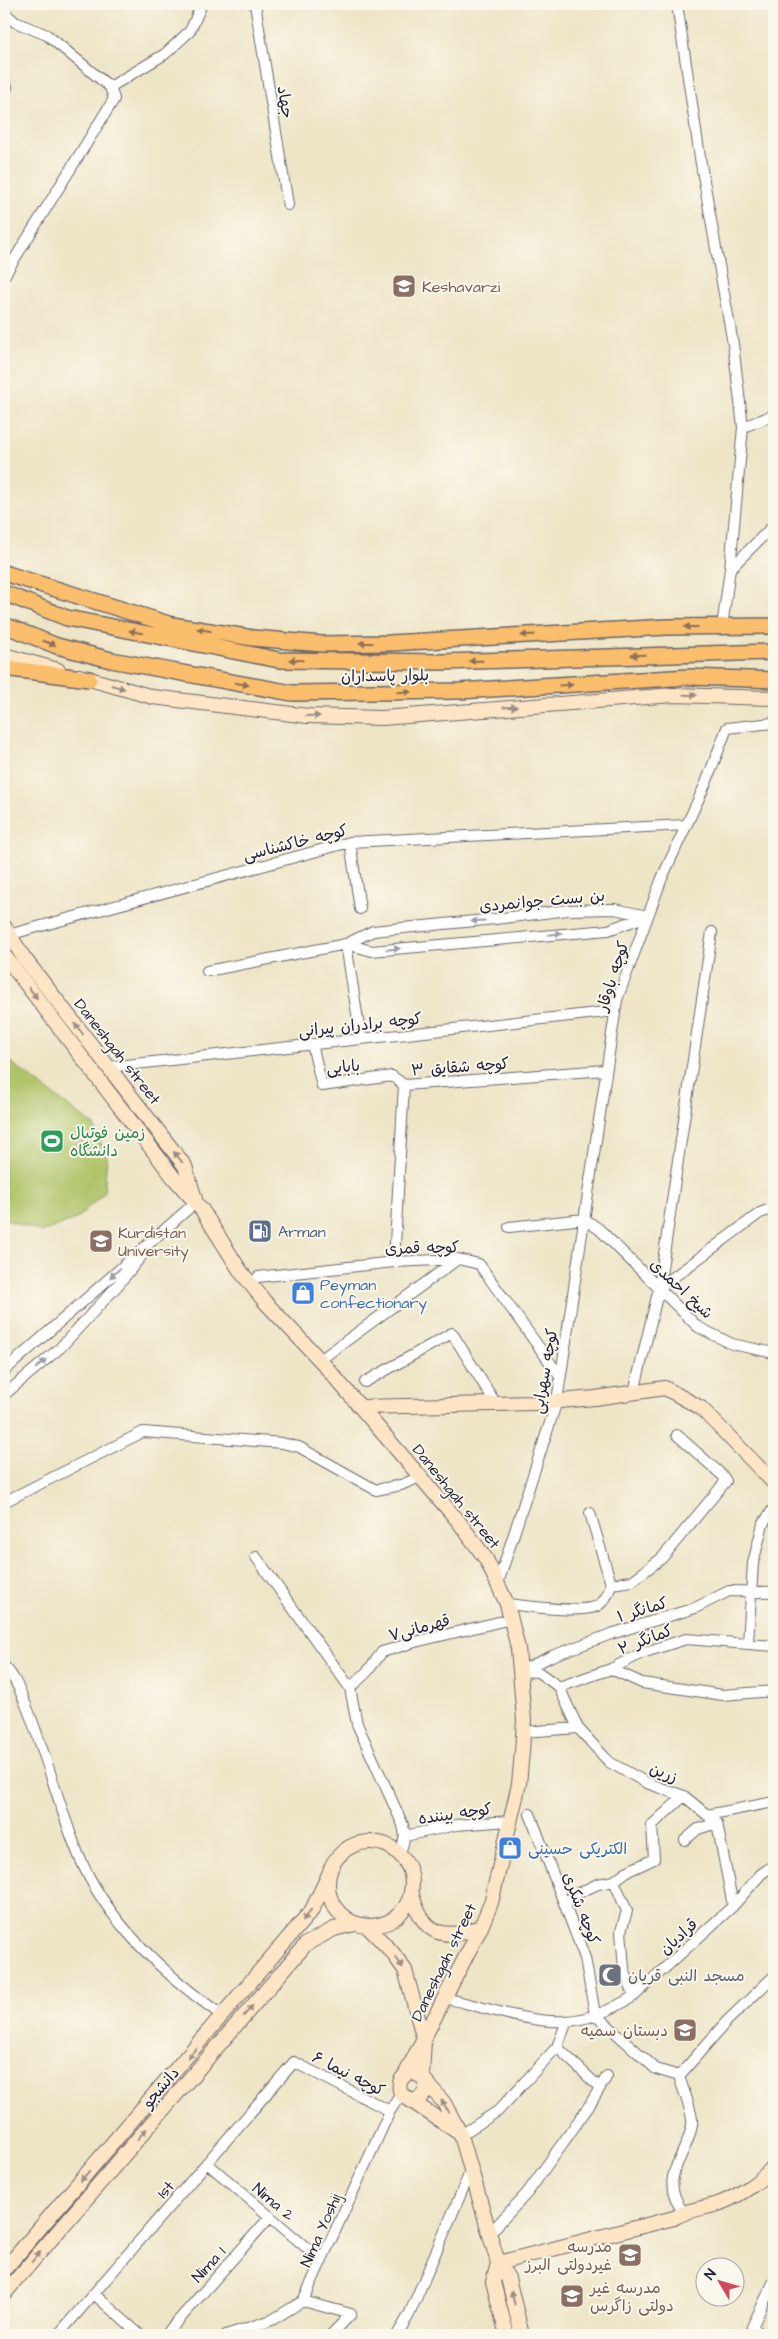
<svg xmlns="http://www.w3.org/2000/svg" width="778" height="2339" font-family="'Architects Daughter','Playpen Sans Arabic',sans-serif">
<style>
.green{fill:#b0c56a;stroke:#697452}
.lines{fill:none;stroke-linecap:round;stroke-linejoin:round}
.street-casing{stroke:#69666c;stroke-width:12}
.secondary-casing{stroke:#69666c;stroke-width:16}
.primary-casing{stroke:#69666c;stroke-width:18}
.street{stroke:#fff;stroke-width:10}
.secondary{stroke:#fde5c5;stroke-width:14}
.primary{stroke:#fabe6d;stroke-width:15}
.oneway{fill:#8e7054}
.oneway2{fill:#9a8d87}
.oneway3{fill:#9c9ca7}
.labels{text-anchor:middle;stroke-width:4;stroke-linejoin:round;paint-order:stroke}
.street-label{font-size:16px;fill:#22223b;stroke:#fbf7ec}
.education-label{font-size:16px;fill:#785e54;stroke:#fbf7ec;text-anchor:start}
.leisure-label{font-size:16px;fill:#27864d;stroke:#fbf7ec;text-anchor:start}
.service-label{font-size:16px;fill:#4e5e75;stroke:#fbf7ec;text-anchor:start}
.shop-label{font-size:16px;fill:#366cbe;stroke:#fbf7ec;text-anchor:start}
.worship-label{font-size:16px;fill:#5b616d;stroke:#fbf7ec;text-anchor:start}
</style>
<rect width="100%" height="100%" fill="#fbf7ec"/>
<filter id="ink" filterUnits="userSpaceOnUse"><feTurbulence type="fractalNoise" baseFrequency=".02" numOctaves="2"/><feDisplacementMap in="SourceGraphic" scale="10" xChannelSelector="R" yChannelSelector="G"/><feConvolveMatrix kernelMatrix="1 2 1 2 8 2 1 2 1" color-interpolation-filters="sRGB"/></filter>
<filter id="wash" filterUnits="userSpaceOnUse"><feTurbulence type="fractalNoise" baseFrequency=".0096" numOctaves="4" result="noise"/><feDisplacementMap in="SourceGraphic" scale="20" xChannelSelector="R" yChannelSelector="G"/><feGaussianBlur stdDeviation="1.12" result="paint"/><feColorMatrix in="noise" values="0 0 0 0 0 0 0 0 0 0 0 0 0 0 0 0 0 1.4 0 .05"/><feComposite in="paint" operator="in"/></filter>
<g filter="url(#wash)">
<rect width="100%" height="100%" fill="#eee5c6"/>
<!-- green -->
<path class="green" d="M4 1057 94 1126 107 1157 104 1193 76 1219 42 1232 4 1219Z"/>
</g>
<g filter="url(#ink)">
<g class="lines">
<!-- street casing -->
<g class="street-casing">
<path id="street" d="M255 4 288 205
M677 4 701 164 733 344 743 427 730 569 722 627
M4 12 15 22 47 35 110 87 114 99 4 276
M110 87 165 54 190 31 202 4
M4 93 7 87
M743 427 774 415
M730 569 774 525
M350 842 360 909
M712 932 659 1288 760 1213 774 1208
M8 935 350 842 686 825
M346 944 372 951 608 930 647 916
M346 944 361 1039
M207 971 346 944 373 931 495 919 568 910 615 909 647 916
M312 1044 322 1086 392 1076 404 1085
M108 1067 615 1011
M584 1219 599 1229 698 1327 732 1344 774 1353
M509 1227 584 1219
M394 1262 404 1085 605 1070
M258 1277 394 1262 458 1259 479 1264 559 1375
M320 1360 458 1259
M4 1371 196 1202
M365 1382 452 1333 496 1404
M634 1392 659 1288
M4 1395 60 1348 118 1285 143 1254
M4 1502 143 1432 282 1443 299 1447 376 1490 401 1485 420 1477
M590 1513 611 1584
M256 1557 350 1688 357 1724 403 1825 405 1836 400 1854
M498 1583 557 1401 617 1000 662 878 706 783 727 728 773 723 774 720
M611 1584 632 1581 662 1558 726 1481 722 1475 677 1435
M507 1604C527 1606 580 1614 597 1606 606 1601 609 1593 611 1584
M748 1643 753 1563 763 1524 774 1508
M4 1666C15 1677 20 1691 26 1705 45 1751 57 1799 75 1846 101 1916 163 1974 223 2016
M611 1669 642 1683 723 1695 774 1691
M520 1671 552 1656 611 1634 695 1608 729 1591 774 1592
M521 1671 538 1672 559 1687 578 1728
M559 1687 611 1669 642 1653 686 1639 774 1646
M350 1688 367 1672 382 1652 415 1642 511 1619
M523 1732 578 1728 609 1762 647 1783 684 1796 717 1823 733 1906
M530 1814 585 1958 595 2014 656 2069 679 2076C682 2087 694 2115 692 2125 686 2161 657 2174 683 2212
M707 1815 774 1802
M405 1836 456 1825 510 1821
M685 1840 698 1829 717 1823
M614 1881 627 1911 621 1931 624 1969 634 1996
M565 1903 578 1893 598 1884 614 1881 626 1872 654 1859 652 1825 684 1796
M445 1998C480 2006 531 2024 566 2021 589 2020 615 2008 634 1996L733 1906 761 1874 774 1865
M557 2047 600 2088
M679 2076 727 2021 774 1976
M461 2135 498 2111 557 2047 567 2021
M207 2163 322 2261
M490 2233 528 2192 589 2106 607 2076
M94 2294 140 2335
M303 2301 351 2314 331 2335
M169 2331 270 2217
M58 2335 294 2062 390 2111
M226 2335 272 2320 303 2301 390 2111 401 2094
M397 2335 409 2315 471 2170
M763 2335 752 2327 774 2281"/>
</g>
<!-- secondary casing -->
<g class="secondary-casing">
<path id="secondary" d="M4 655 58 670
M79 676 153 697 308 716 382 718 673 695 774 698
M4 926 24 958 185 1166 195 1199
M4 955 174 1178 202 1210 241 1272 266 1303 320 1360 459 1522 486 1559 507 1604 518 1648 524 1720 522 1752 519 1784 491 1903 481 1927 405 2075
M361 1407 536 1403 595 1398 665 1388 701 1408 774 1483
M328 1884a42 42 0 1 1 84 0a42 42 0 1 1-84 0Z
M411 1891C422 1934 441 1942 481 1927
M367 1926 392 1952 405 1970 424 2040 422 2077
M424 2079 444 2103 461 2135 498 2263 508 2278 522 2335
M413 2101C425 2097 430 2087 422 2077L412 2072C401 2076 397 2083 401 2094L459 2133
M498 2263 674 2218C686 2210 700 2209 715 2205 736 2198 759 2183 774 2166
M498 2263 493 2282 507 2335
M4 2270 312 1910 330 1872
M4 2294 306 1944 334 1929 355 1924"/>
</g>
<!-- primary casing -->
<g class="primary-casing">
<path id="primary" d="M4 573 172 625 253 638 322 644 390 643 667 627 774 626
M4 593 67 618 279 660 442 662 774 652
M4 625 57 646 111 660 292 693 459 691 689 677 774 680
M4 668 89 679"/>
</g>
<!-- street -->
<use href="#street" class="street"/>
<!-- secondary -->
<use href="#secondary" class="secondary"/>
<!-- primary -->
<use href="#primary" class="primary"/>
</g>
<!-- one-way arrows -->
<defs><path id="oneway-solid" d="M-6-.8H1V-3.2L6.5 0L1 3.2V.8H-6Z" transform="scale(1.25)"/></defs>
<g class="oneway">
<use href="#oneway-solid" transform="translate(691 627) rotate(180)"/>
<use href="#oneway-solid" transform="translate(204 630) rotate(-171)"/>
<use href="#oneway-solid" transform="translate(136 632) rotate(-169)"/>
<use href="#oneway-solid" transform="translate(528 635) rotate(177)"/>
<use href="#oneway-solid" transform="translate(49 643) rotate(21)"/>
<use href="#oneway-solid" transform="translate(366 643) rotate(180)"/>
<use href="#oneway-solid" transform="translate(638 655) rotate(178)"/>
<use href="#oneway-solid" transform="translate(296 660) rotate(-179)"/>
<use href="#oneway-solid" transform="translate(476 661) rotate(178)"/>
<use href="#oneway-solid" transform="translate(242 684) rotate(10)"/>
<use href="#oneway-solid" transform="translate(566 685) rotate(-3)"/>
<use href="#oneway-solid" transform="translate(404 692) rotate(-1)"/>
</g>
<g class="oneway2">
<use href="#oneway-solid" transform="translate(118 687) rotate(16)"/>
<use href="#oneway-solid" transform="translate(690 695) rotate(1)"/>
<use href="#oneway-solid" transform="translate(510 707) rotate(-4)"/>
<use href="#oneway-solid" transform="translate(313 716) rotate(2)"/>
<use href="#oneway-solid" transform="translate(33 993) rotate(52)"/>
<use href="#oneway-solid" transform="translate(79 1029) rotate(-127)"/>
<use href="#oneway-solid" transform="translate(178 1157) rotate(-129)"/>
<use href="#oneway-solid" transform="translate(307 1915) rotate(128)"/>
<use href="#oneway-solid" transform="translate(399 1962) rotate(55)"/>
<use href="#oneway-solid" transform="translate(248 2011) rotate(-49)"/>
<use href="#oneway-solid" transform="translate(192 2053) rotate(130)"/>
<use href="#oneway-solid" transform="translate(445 2106) rotate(-122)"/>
<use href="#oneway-solid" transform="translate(142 2134) rotate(-49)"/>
<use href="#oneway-solid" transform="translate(85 2176) rotate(131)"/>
<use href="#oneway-solid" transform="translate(36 2257) rotate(-49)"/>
<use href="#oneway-solid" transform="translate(513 2298) rotate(-104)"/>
</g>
<g class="oneway3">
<use href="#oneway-solid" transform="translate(478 921) rotate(176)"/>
<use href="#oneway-solid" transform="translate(555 934) rotate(-5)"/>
<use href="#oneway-solid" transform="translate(393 949) rotate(-5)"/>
<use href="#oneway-solid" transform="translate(115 1273) rotate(138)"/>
<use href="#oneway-solid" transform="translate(41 1364) rotate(-40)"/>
</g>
</g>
<!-- icons -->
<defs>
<g id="university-square" transform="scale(1.25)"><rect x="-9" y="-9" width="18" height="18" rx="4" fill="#8d6e63" stroke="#fbf7ec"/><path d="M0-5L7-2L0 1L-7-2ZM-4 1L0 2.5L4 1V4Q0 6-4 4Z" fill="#fff"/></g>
<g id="stadium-square" transform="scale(1.25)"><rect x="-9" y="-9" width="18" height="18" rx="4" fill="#2e9e5b" stroke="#fbf7ec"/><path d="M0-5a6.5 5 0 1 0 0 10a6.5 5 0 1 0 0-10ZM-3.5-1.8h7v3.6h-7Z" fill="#fff"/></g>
<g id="fuel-square" transform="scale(1.25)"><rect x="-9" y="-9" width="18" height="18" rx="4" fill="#5c6f8a" stroke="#fbf7ec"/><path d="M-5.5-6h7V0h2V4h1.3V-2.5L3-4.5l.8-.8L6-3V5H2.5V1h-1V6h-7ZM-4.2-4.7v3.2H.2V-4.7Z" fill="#fff"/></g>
<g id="shop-square" transform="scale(1.25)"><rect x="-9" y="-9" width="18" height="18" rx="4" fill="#3f7fe0" stroke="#fbf7ec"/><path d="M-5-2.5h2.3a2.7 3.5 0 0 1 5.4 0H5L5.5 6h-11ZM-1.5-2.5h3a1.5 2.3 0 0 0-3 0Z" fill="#fff"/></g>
<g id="mosque-square" transform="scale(1.25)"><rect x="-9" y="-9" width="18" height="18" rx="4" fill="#6b7280" stroke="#fbf7ec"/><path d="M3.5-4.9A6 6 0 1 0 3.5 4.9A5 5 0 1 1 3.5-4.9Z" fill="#fff"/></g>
<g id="school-square" transform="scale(1.25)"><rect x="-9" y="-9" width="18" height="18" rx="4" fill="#8d6e63" stroke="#fbf7ec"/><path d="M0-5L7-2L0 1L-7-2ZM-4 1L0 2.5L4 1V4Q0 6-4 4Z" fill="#fff"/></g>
</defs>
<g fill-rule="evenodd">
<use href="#university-square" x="404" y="286"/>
<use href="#stadium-square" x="52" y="1141"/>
<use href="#fuel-square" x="260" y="1231"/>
<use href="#university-square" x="101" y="1241"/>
<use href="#shop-square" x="303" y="1293"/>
<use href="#shop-square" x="510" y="1848"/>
<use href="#mosque-square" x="610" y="1975"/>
<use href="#school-square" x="685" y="2030"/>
<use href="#school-square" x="630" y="2255"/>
<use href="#school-square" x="572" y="2296"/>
</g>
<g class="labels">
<!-- street labels -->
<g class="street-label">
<text transform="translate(286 102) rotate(81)" y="6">جهاد</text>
<text transform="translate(385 675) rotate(-1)" y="6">بلوار پاسداران</text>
<text transform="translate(295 842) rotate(-14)" y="6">کوچه خاکشناسی</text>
<text transform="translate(542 900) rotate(-5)" y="6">بن بست جوانمردی</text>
<text transform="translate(612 976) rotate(-72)" y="6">کوچه باوقار</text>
<text transform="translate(360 1024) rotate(-6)" y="6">کوچه برادران پیرانی</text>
<text transform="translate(118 1051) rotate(52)" y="6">Daneshgah street</text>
<text transform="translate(343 1066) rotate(-5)" y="6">بابایی</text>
<text transform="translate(460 1066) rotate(-4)" y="6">کوچه شقایق ۳</text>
<text transform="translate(422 1247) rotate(-1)" y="6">کوچه قمری</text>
<text transform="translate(682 1288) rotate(43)" y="6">شیخ احمدی</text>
<text transform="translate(544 1371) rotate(-80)" y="6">کوچه سهرابی</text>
<text transform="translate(457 1496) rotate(51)" y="6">Daneshgah street</text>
<text transform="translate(642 1609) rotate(-17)" y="6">کمانگر ۱</text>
<text transform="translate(419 1627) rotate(-15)" y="6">قهرمانی۷</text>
<text transform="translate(645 1639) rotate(-21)" y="6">کمانگر ۲</text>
<text transform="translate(664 1772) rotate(22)" y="6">زرین</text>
<text transform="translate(455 1813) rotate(-8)" y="6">کوچه بیننده</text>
<text transform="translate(582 1908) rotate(69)" y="6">کوچه شکری</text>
<text transform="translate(678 1936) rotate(-42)" y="6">قرادیان</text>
<text transform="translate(443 1962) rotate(-64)" y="6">Daneshgah street</text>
<text transform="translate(349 2073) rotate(27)" y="6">کوچه نیما ۶</text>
<text transform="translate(160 2087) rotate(-49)" y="6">دانشجو</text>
<text transform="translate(165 2189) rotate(-49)" y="6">1st</text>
<text transform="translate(274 2201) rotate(40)" y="6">Nima 2</text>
<text transform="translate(320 2230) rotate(-66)" y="6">Nima Yoshij</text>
<text transform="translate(208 2264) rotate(-48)" y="6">Nima 1</text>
</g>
<!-- education labels -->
<g class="education-label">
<text x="422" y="292">Keshavarzi</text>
<text x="118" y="1238">Kurdistan<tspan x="118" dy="18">University</tspan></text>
<text x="668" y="2036" text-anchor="end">دبستان سمیه</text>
<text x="612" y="2252" text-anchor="end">مدرسه<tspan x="612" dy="18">غیردولتی البرز</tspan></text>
<text x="590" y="2293">مدرسه غیر<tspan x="590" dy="18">دولتی زاگرس</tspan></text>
</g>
<!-- leisure labels -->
<g class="leisure-label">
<text x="70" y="1138">زمین فوتبال<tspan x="70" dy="18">دانشگاه</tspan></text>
</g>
<!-- service labels -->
<g class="service-label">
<text x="278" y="1237">Arman</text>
</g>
<!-- shop labels -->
<g class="shop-label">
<text x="320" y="1290">Peyman<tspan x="320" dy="18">confectionary</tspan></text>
<text x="528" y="1854">الکتریکی حسینی</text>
</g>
<!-- worship labels -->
<g class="worship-label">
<text x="628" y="1981">مسجد النبی قریان</text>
</g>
</g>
<!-- margin -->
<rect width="778" height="2339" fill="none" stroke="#fbf7ec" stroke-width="20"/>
<!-- north arrow -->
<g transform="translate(720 2282) rotate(308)"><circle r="24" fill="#fbf7ec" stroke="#a4a2a5"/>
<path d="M0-4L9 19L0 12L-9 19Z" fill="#d1495b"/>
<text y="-8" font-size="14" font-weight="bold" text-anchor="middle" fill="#22223b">N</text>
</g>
</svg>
